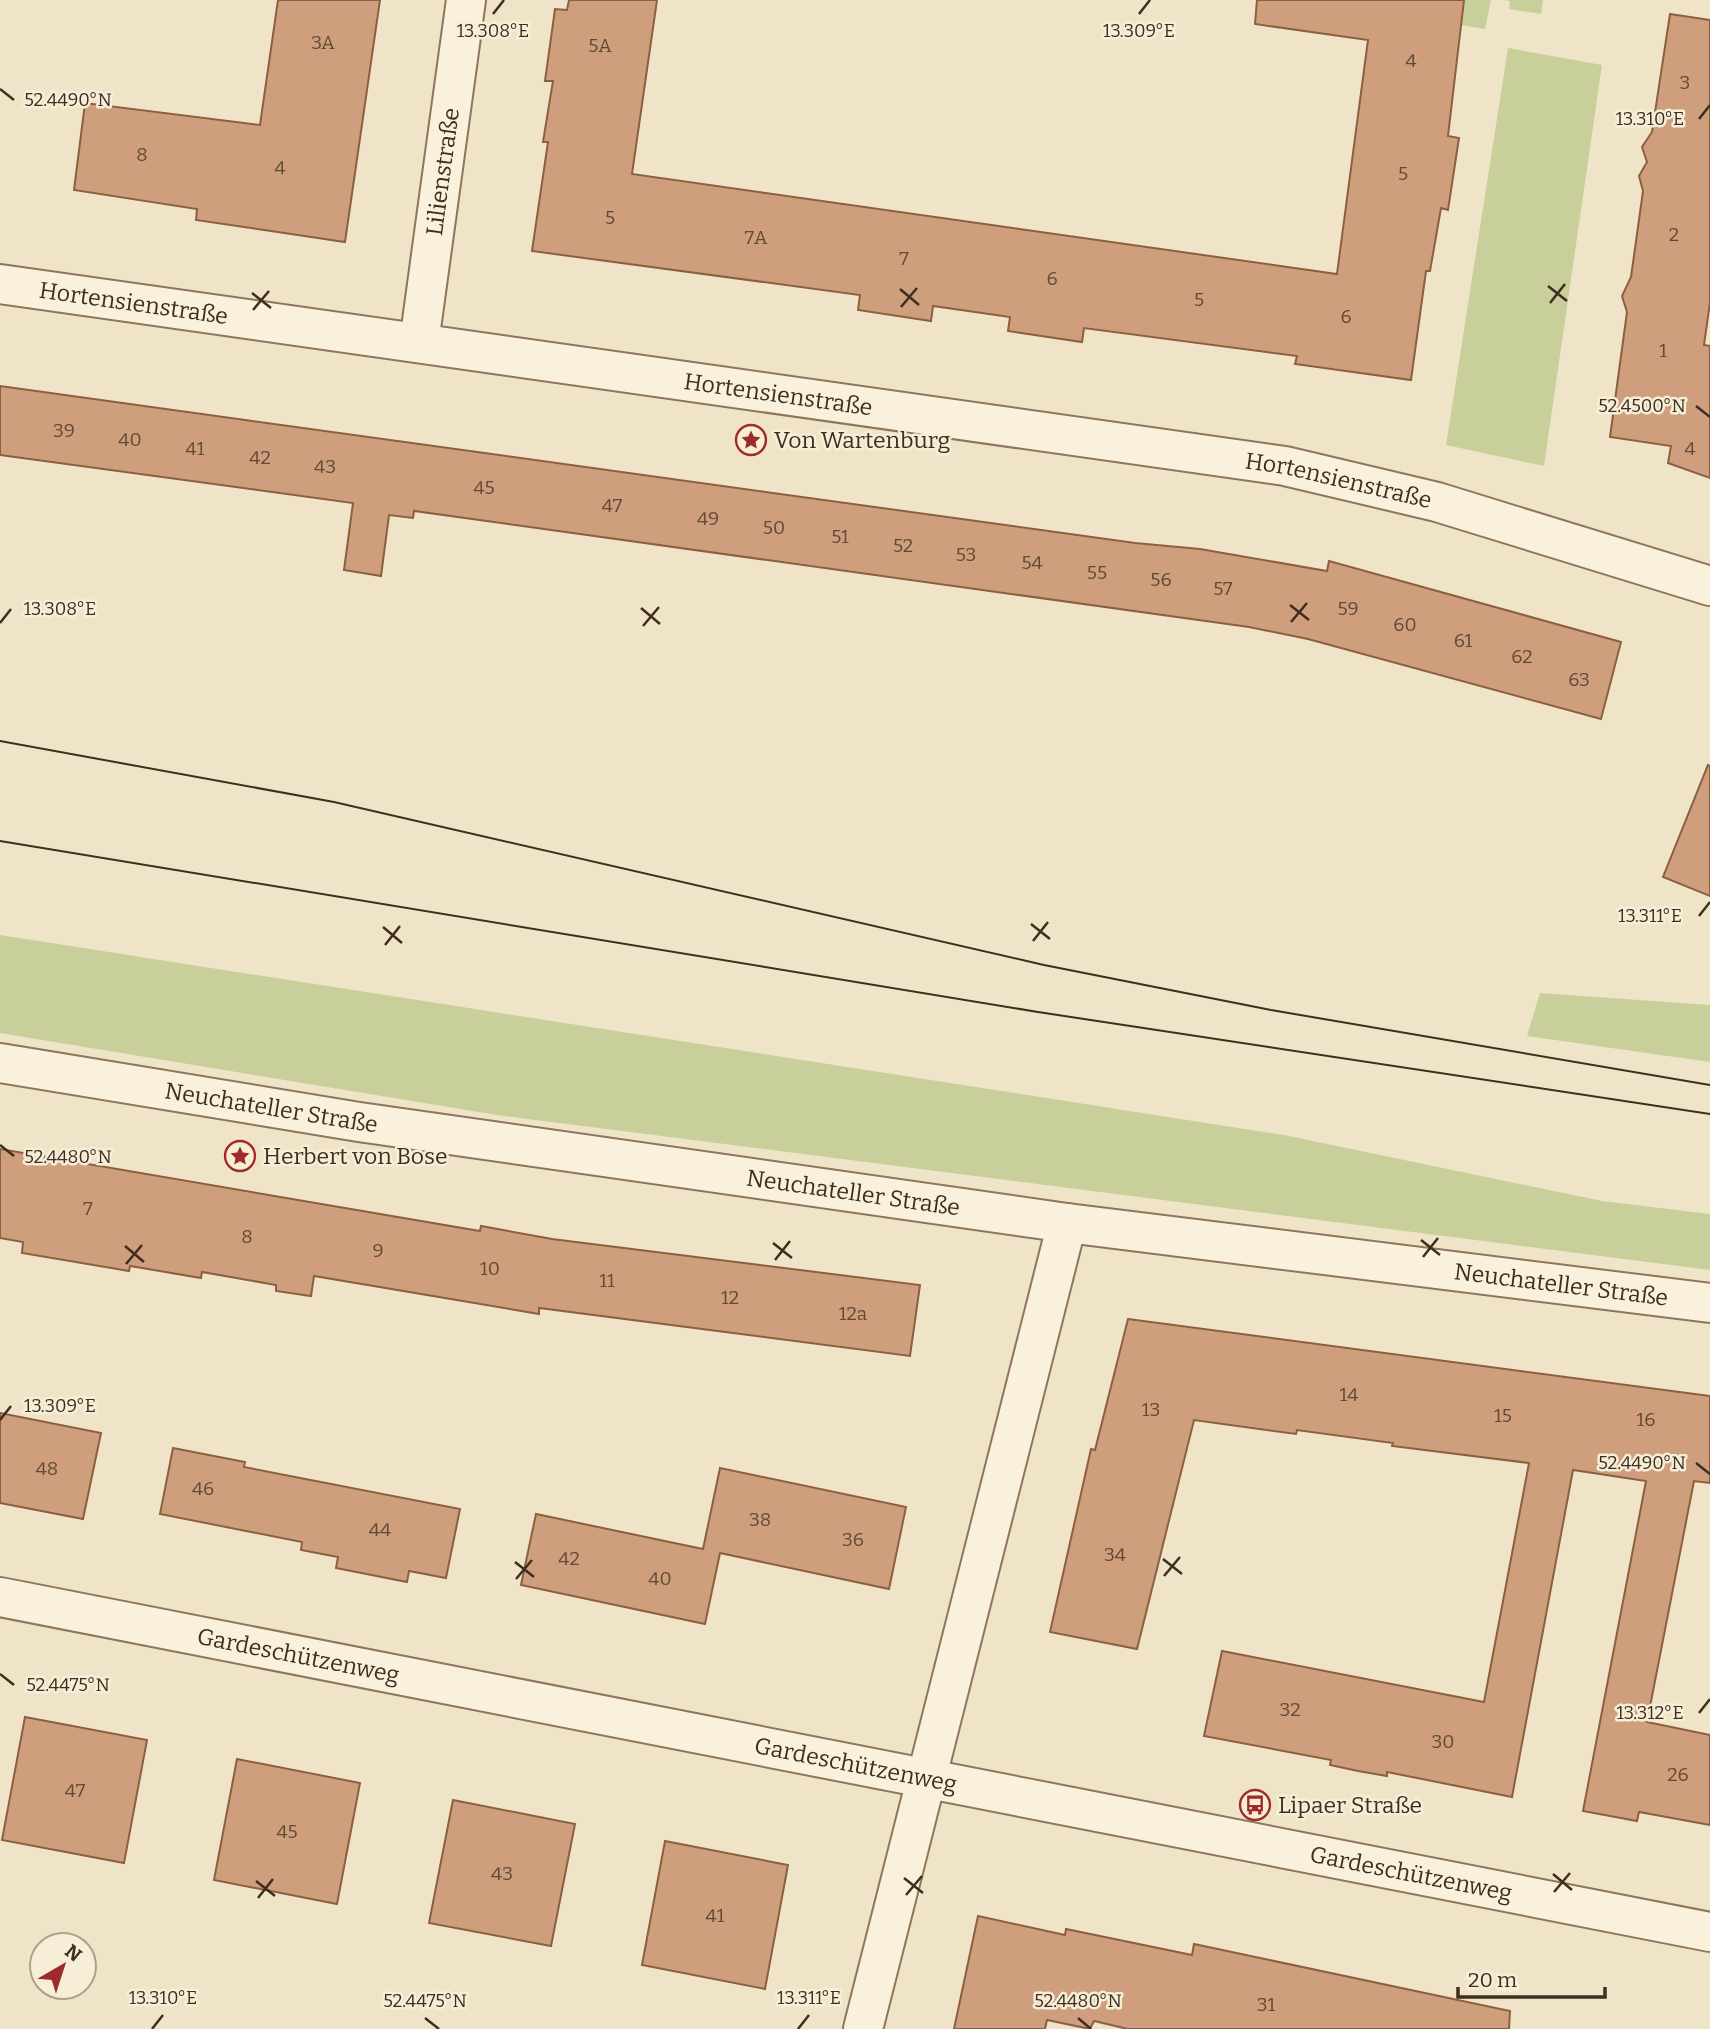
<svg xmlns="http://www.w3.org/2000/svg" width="1710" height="2029" font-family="Bitter,serif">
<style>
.green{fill:#c9cf9b}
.building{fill:#cf9f7d;stroke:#8d5f41;stroke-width:2}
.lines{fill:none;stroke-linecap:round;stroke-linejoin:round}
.minor-casing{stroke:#8d765c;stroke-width:42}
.minor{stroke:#faf1dc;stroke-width:38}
.tram{stroke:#3d2e20;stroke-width:2}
.ticks{fill:none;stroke:#3d2e20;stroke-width:2.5}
.labels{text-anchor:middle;stroke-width:5;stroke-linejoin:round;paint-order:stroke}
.number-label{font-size:19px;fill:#624a37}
.street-label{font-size:23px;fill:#3d2e20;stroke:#f7eed8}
.poi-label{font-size:23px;fill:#3d2e20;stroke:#f7eed8;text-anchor:start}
.ticks-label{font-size:18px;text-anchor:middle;fill:#3d2e20;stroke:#f7eed8;stroke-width:5;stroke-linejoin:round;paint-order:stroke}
</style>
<rect width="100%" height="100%" fill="#f0e4c8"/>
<!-- green -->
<path class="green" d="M1464 0H1491L1485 29 1461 25Z
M1504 0H1543L1541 14 1509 9 1510 1Z
M1508 48 1602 65 1544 466 1446 445Z
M0 935 1284 1135 1602 1201 1710 1214V1270L497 1115 0 1033Z
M1540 993 1710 1005V1062L1527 1036Z"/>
<!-- building -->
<path class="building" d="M278 0H380L345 242 196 220 197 209 74 190 85 103 260 125Z
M569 0H657L632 174 1337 274 1368 40 1255 24 1257 0H1464L1448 136 1459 138 1448 210 1441 208 1430 271H1426L1411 380 1295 364 1297 356 1084 328 1082 342 1008 331 1010 317 933 306 931 321 858 310 860 295 532 251 548 142H543L553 81H545L555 9 567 10Z
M1670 14 1710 20V302L1704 345 1710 346V478L1668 463 1671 446 1610 437 1627 312 1622 296 1631 277 1643 191 1639 176 1647 162 1642 147 1652 132Z
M0 386 1135 543 1200 549 1327 571 1329 561 1621 642 1601 719 1308 639 1249 627 414 511 413 518 389 515 381 576 344 570 353 503 0 455Z
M1708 765 1710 766V896L1663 877Z
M0 1149 480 1231 481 1226 552 1239 920 1285 910 1356 539 1308V1314L314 1276 311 1296 276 1291V1285L202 1272 201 1278 130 1266 129 1271 22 1253 23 1242 0 1238Z
M1128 1319 1710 1396V1483L1694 1481 1647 1722 1710 1735V1825L1639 1812 1637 1821 1583 1811 1646 1481 1573 1470 1512 1797 1387 1772V1776L1358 1771 1330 1765 1331 1760 1204 1736 1222 1651 1484 1702 1529 1463 1392 1446 1393 1443 1297 1430 1296 1434 1194 1420 1137 1649 1050 1632 1091 1449 1095 1450Z
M0 1413 101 1433 83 1519 0 1503Z
M173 1448 245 1462 244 1467 460 1509 446 1578 409 1571 407 1582 336 1568 338 1557 301 1550 302 1542 160 1514Z
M720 1468 906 1507 889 1589 720 1553 705 1624 521 1585 536 1514 703 1549Z
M25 1717 147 1740 124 1863 2 1840Z
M237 1759 360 1783 337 1904 214 1880Z
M453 1800 575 1824 551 1946 429 1923Z
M665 1841 788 1865 765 1989 642 1965Z
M978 1916 1065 1935 1066 1929 1192 1955 1194 1944 1510 2011 1509 2029H1128L1094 2021 1090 2029 1047 2020 1045 2029H954Z"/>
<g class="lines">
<!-- minor casing -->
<g class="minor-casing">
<g id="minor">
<path id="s1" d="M0 284 1285 466 1437 502 1710 586"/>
<path id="s2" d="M419 343 466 0"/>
<path id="s3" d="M0 1063 359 1122 1067 1223 1710 1303"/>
<path id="s4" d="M0 1597 1710 1932"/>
<path d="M863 2029 1067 1223"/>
</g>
</g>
<!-- minor -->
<use href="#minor" class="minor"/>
<!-- tram -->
<path class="tram" d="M0 741 334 802 1044 965 1271 1010 1710 1085
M0 841 1038 1012 1710 1114"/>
</g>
<!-- ticks -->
<path class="ticks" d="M493 14 504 0M1139 14 1150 0M0 89 14 100M1699 119 1710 105M1548 286 1567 301M900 289 919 305M252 293 271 308M1550 303 1565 284M901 307 917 288M253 310 269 291M1696 406 1710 417M1290 605 1309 620M641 608 660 624M1291 622 1307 603M0 623 11 609M643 626 659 607M1699 916 1710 902M1031 924 1050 939M383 927 402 943M1033 941 1048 922M385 945 400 926M0 1145 14 1156M1421 1240 1440 1255M773 1243 792 1258M125 1246 144 1262M1423 1257 1438 1238M775 1260 790 1241M126 1264 142 1245M0 1420 11 1406M1696 1463 1710 1474M1163 1559 1182 1574M515 1562 534 1577M1164 1576 1180 1557M516 1579 532 1560M0 1674 14 1685M1699 1713 1710 1699M1553 1874 1572 1890M904 1878 923 1893M256 1881 275 1896M1554 1892 1570 1873M906 1895 922 1876M258 1898 273 1879M425 2018 439 2029M1078 2018 1091 2029M152 2029 163 2015M798 2029 809 2015"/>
<!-- icons -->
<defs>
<g id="sight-ring" transform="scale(1.575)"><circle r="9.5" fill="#f7eed8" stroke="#9e2a2b" stroke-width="1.5"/><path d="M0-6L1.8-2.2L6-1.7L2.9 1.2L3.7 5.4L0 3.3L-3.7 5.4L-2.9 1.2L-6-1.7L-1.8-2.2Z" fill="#9e2a2b"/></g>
<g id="bus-ring" transform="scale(1.575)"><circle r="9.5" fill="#f7eed8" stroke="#9e2a2b" stroke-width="1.5"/><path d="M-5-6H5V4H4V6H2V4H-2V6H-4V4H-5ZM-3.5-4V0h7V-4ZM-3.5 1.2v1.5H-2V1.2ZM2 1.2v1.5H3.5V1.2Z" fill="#9e2a2b"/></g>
</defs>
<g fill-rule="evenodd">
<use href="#sight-ring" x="751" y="440"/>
<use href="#sight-ring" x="240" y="1156"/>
<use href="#bus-ring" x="1255" y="1805"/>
</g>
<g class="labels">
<!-- number labels -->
<g class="number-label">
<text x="323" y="49">3A</text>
<text x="600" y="52">5A</text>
<text x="1411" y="67">4</text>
<text x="1685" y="89">3</text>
<text x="142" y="161">8</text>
<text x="280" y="174">4</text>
<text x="1403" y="180">5</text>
<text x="610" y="224">5</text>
<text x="1674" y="241">2</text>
<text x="756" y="244">7A</text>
<text x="904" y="265">7</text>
<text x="1052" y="285">6</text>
<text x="1199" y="306">5</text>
<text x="1346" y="323">6</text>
<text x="1663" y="357">1</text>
<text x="64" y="437">39</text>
<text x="130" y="446">40</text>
<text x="195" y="455">41</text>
<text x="1690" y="455">4</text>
<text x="260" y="464">42</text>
<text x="325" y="473">43</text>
<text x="484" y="494">45</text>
<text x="612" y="512">47</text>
<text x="708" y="525">49</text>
<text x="774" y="534">50</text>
<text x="840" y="543">51</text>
<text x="903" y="552">52</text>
<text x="966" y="561">53</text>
<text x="1032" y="569">54</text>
<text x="1097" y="579">55</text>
<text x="1161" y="586">56</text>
<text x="1223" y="595">57</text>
<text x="1348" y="615">59</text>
<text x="1405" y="631">60</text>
<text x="1463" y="647">61</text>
<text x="1522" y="663">62</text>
<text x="1579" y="686">63</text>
<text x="88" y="1215">7</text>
<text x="247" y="1243">8</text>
<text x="378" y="1257">9</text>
<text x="490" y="1275">10</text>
<text x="607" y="1287">11</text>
<text x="730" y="1304">12</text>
<text x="853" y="1320">12a</text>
<text x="1349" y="1401">14</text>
<text x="1151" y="1416">13</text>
<text x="1503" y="1422">15</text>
<text x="1646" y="1426">16</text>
<text x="47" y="1475">48</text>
<text x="203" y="1495">46</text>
<text x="760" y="1526">38</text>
<text x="380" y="1536">44</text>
<text x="853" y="1546">36</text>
<text x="1115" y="1561">34</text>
<text x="569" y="1565">42</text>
<text x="660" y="1585">40</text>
<text x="1290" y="1716">32</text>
<text x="1443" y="1748">30</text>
<text x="1678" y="1781">26</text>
<text x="75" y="1797">47</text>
<text x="287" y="1838">45</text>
<text x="502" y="1880">43</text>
<text x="715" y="1922">41</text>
<text x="1266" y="2011">31</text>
</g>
<!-- street labels -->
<g class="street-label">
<text dy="8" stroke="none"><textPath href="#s2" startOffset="173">Lilienstraße</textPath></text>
<text dy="8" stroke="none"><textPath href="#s1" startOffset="135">Hortensienstraße</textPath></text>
<text dy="8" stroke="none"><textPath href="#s1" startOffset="786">Hortensienstraße</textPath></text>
<text dy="8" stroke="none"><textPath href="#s1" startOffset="1353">Hortensienstraße</textPath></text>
<text dy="8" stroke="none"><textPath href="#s3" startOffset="275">Neuchateller Straße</textPath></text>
<text dy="8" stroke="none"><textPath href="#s3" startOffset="863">Neuchateller Straße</textPath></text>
<text dy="8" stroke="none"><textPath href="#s3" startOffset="1577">Neuchateller Straße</textPath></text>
<text dy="8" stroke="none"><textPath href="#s4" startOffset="304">Gardeschützenweg</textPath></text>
<text dy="8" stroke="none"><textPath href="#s4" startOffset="872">Gardeschützenweg</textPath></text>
<text dy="8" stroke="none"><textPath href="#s4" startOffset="1438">Gardeschützenweg</textPath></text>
</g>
<!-- poi labels -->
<g class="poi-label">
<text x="774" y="448">Von Wartenburg</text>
<text x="263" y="1164">Herbert von Bose</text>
<text x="1278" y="1813">Lipaer Straße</text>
</g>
</g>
<g class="ticks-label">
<text x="493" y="37">13.308°E</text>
<text x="1139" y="37">13.309°E</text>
<text x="68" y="106">52.4490°N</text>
<text x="1650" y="125">13.310°E</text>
<text x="1642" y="412">52.4500°N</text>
<text x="60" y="615">13.308°E</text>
<text x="1650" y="922">13.311°E</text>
<text x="68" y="1163">52.4480°N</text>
<text x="60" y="1412">13.309°E</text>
<text x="1642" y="1469">52.4490°N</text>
<text x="68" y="1691">52.4475°N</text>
<text x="1650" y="1719">13.312°E</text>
<text x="163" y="2004">13.310°E</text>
<text x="809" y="2004">13.311°E</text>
<text x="425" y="2007">52.4475°N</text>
<text x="1078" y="2007">52.4480°N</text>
</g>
<!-- north arrow -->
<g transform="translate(63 1966) rotate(39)"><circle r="33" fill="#f7eed8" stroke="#ada18e" stroke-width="2"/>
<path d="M0-5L12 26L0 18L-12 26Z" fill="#9e2a2b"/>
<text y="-10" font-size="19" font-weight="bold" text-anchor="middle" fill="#3d2e20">N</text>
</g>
<!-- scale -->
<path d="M1458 1987v10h147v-10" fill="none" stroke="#3d2e20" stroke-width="3.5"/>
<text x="1468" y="1987" font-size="21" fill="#3d2e20" stroke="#f7eed8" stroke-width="5" paint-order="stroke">20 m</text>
</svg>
